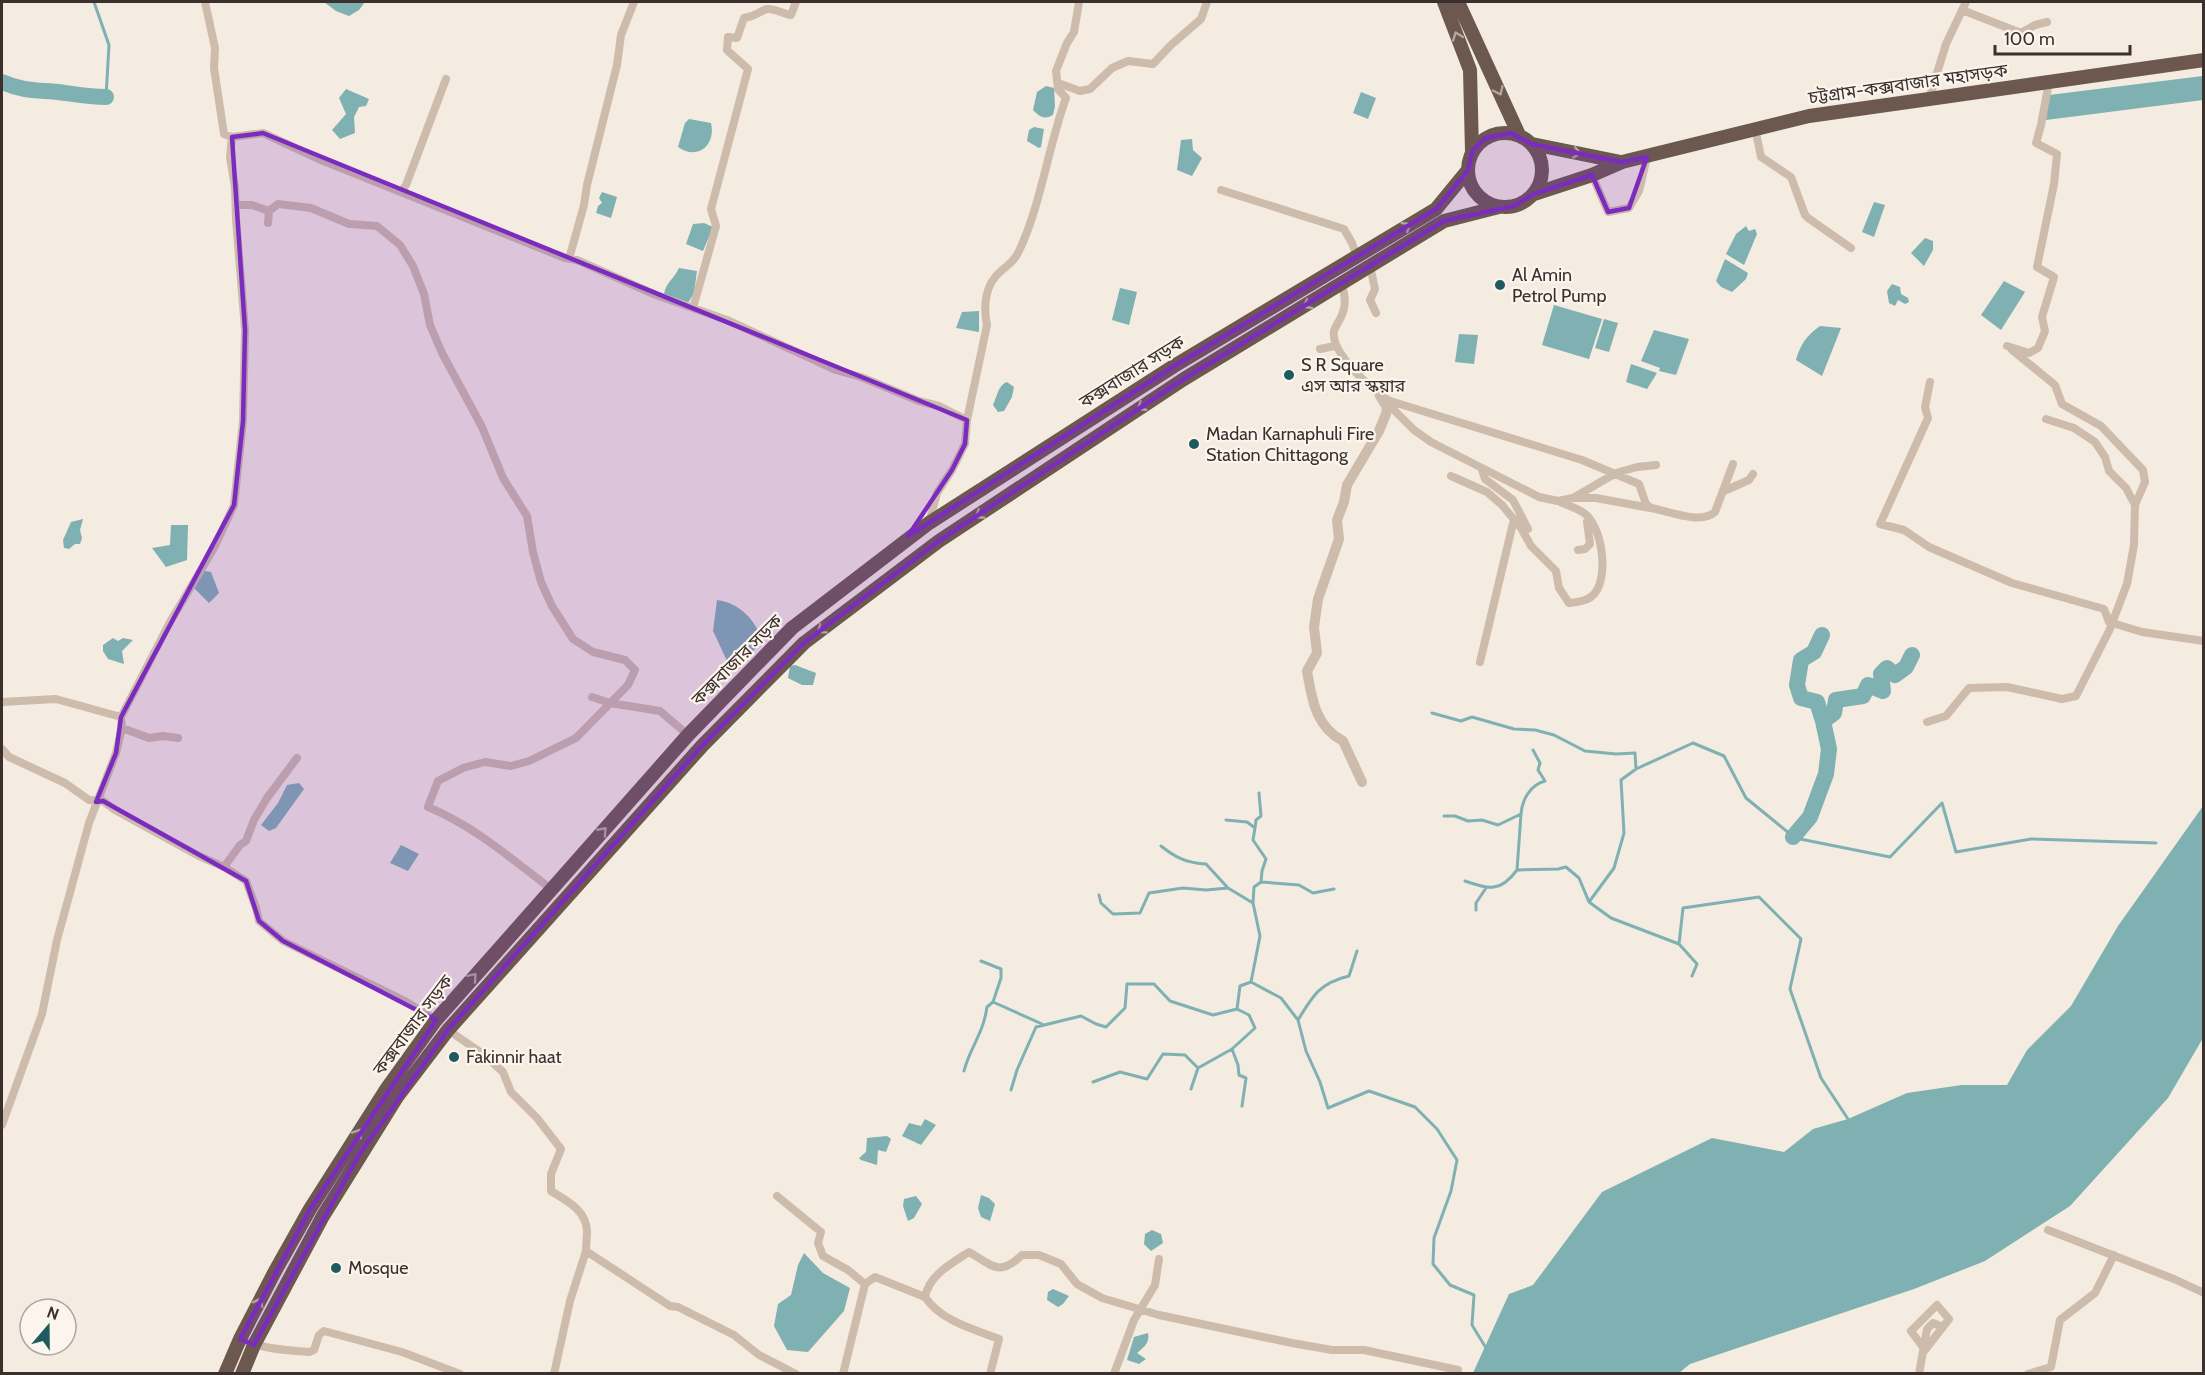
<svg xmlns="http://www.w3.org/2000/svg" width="2205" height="1375" font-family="Cabin,'Noto Sans Bengali',sans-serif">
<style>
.water{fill:#7fb0b2}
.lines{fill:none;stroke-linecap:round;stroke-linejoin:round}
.stream{stroke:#7fb0b2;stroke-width:3}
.river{stroke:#7fb0b2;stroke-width:16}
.minor{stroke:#cdbbac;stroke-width:8}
.tertiary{stroke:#cdbbac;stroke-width:10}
.trunk{stroke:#6c584f;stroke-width:14}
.oneway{stroke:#b4a69e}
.marked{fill:#7b2cbf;fill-opacity:0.2;stroke:#7b2cbf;stroke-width:4.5;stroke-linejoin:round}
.poi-dot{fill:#1f5a5e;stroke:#fbf5ee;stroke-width:2}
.labels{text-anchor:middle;stroke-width:4.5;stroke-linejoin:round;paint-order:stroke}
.street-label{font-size:18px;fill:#3b302b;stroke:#fbf5ee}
.poi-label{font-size:18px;fill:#3b302b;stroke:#fbf5ee;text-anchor:start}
</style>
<rect width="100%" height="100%" fill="#f4ebe1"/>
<!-- water -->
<path class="water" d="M324 2H365L359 10 349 16 336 11Z
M2203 76V100L2046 120 2049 95Z
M1046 86 1054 88 1055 106 1053 115C1044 120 1040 117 1033 110L1037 92Z
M346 89 369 99 366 106 359 107 354 117 355 133 340 139 332 130 346 114 339 98Z
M1361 92 1376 98 1368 119 1353 113Z
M689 119 711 123C716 145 698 161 678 147L685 123Z
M1034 127 1044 129 1041 147 1039 148 1027 141 1029 130Z
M1192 139 1193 150 1202 158 1192 176 1177 170 1181 140Z
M602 192 617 197 611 218 596 213 598 206 602 203 599 198Z
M1874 202 1885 205 1874 237 1862 232Z
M704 223 713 227 703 251 686 244 693 224Z
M1746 226 1749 231 1755 229 1757 234 1744 265 1726 254 1736 234Z
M1925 238 1933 241V250L1924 266 1911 253Z
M1725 259 1748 273 1746 279 1732 292 1721 287 1716 281Z
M679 268 697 271 694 293 688 303 664 294C666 282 674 279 679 268Z
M2004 281 2025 292 2001 330 1981 315Z
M1892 284 1900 287 1901 294 1908 298 1909 302 1905 304 1898 300 1895 306 1889 303 1887 291Z
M1120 288 1137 292 1129 325 1112 320Z
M1554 305 1602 319 1589 359 1542 345Z
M979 311V332L956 328 962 312Z
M1604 319 1618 323 1609 352 1595 348Z
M1820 326 1841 328 1822 376 1796 360C1800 345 1807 335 1820 326Z
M1654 330 1689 339 1676 375 1659 371 1660 368 1641 361Z
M1459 334 1478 335 1474 364 1455 362Z
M1631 364 1657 373 1647 389 1626 382Z
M1007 382 1014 387 1012 397 1004 411 998 412 993 405C997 397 998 385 1007 382Z
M83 519 80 530 82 538 80 544H75L69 549 64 548 63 540 71 522Z
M171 525H188L187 560 166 567 152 548 170 545Z
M205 571 211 572 219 593 209 603 194 588Z
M717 600C740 603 755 620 763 641L747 657 733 664 728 663 713 631Z
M113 638 118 641 123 638 133 640 122 651 124 664 108 659 103 651V645Z
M795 665 816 673 813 685H802L788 678 790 666Z
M299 783 304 789 276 828 269 831 261 825 278 803 287 785Z
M2203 806V1038L2168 1098 2070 1206 1985 1261 1914 1289 1690 1364 1679 1373H1473L1509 1294 1533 1285 1602 1192 1712 1138 1784 1152 1813 1129 1848 1119 1907 1093 1962 1085H2007L2027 1050 2071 1006 2118 926Z
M401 845 419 854 408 871 390 863Z
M925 1119 936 1125 921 1145 902 1136 909 1123 921 1126Z
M887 1136 891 1139 886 1152 878 1150 877 1165 861 1160 859 1158 866 1152 867 1138Z
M981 1195 989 1198 995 1204 990 1221 981 1217 978 1208Z
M916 1196 922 1204 914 1218 908 1221 903 1206 904 1199Z
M1152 1230 1161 1234 1163 1243 1151 1251 1144 1244 1145 1234Z
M804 1253 823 1273 850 1288 844 1311 808 1352 787 1350 774 1326 778 1304 791 1295 798 1265Z
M1053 1289 1069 1296 1063 1304 1058 1307 1047 1300 1048 1292Z
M1148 1333C1150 1343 1144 1347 1137 1353L1146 1359 1139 1364 1127 1360 1134 1337Z"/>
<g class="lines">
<!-- stream -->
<path class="stream" d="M94 2 109 45 106 97
M1432 713 1461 721 1472 717 1514 729 1535 730 1554 735 1585 751 1616 754 1635 753 1636 769
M1521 814C1522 800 1530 785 1545 781L1538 770 1540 763 1533 750
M1444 816H1455L1468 821 1482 820 1498 825 1521 814 1517 870 1558 869 1566 867 1579 878 1589 902 1611 918 1679 944 1683 908 1759 897 1801 939 1790 989 1821 1078 1848 1119
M1226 820 1247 822 1255 828 1253 840 1266 859 1262 871 1261 882
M1255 828 1256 820 1261 816 1259 793
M1161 846C1176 858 1187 863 1206 864L1228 888 1253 903
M1465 881C1489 889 1500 893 1517 870
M1334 889 1313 893 1299 885 1261 882 1254 887 1253 903 1260 936 1251 982 1281 998 1298 1020 1306 1051 1320 1082 1328 1108 1369 1091 1415 1107 1437 1129 1457 1160 1451 1191 1434 1238 1433 1264 1450 1285 1474 1295 1472 1325 1486 1348H1490
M1099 895 1101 903 1113 914 1140 913 1149 893 1183 888 1206 890 1228 888
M1589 902 1614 868 1624 833 1621 780 1636 769 1693 743 1724 756 1746 798 1795 838 1890 857 1942 803 1956 852 2031 839 2156 843
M1476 910V903L1486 888
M1679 944 1697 964 1692 976
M981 961 1001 969V978L993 1002 1042 1024
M1298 1020C1313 995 1320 983 1349 976L1357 951
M1036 1027 1081 1016 1096 1024 1106 1027 1125 1008 1127 984H1154L1170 1001 1213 1015 1237 1009
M1232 1049 1238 1065 1239 1075 1246 1078 1242 1106
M964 1071C970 1047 983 1035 987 1007L993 1002
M1093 1082 1120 1072 1147 1079 1163 1054 1185 1055 1198 1068
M1191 1089 1198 1068 1232 1049 1255 1028 1249 1015 1237 1009 1240 986 1251 982
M1011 1090 1017 1070 1036 1027"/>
<!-- river -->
<path class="river" d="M2 82C22 91 37 90 58 92 74 94 89 97 106 97
M1822 635 1814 652 1801 660 1797 685 1801 698 1817 702 1823 721
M1793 837 1810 817 1826 774 1829 749 1823 721 1834 713 1836 700 1863 696 1868 685 1883 691 1881 674 1887 668 1895 675 1906 667 1912 655"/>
<!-- minor -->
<path class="minor" d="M1962 10 2021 33 2035 25 2047 22
M1058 83 1080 91 1090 89 1112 68 1128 61 1153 64 1171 45 1201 19 1207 2
M1929 99 1946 44 1966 2
M1755 128 1761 157 1791 177 1805 215 1808 218 1851 248
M232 137 263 133 321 160 565 258 577 260 656 295 727 320 836 370 861 377 919 401 939 406 967 420
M1592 175 1608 212 1629 208 1639 191 1647 157
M1221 190 1344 229 1352 243 1357 257
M401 192 406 185 446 79
M236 205H252L269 211
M268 223 269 211 278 204 311 208 349 224 377 226 400 245 413 266 424 294 430 325 442 353 482 427 503 478 527 516 533 552 541 582 552 606 573 639 593 652 625 660 635 670 628 685 576 738 529 761 511 766 485 762 463 768 438 781 429 804 428 807C474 826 512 859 551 889
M569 259 584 205 587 185 617 65 621 35 634 2
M1370 266 1375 289 1370 300 1376 313
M1342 283C1345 297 1347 306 1340 319 1338 323 1335 327 1334 331 1330 352 1373 392 1390 401L1582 460 1639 484 1646 504 1651 508C1669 511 1700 525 1715 512L1733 464
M693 308 716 226 711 209 748 69 727 50 728 37 737 38 744 18C758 16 759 11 767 9 774 8 784 14 791 15L796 2
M2007 346 2029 353 2038 348 2045 331 2042 317 2054 277 2037 267 2054 184 2057 154 2036 143 2041 125 2049 82
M1320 349 1335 346
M2012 350 2055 385 2062 404 2101 426 2143 470 2145 482 2135 505
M1930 382 1925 407 1928 418 1880 524 1904 530 1929 547 2012 583 2104 609 2109 622 2142 632 2204 641
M1385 401 1414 430 1431 442 1539 497 1558 501 1573 498 1616 473 1637 467 1656 465
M1482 470 1485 479 1513 500 1528 529
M1451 476 1487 492 1502 505 1521 528 1531 546 1556 571 1559 588 1569 603C1578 602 1589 601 1595 593 1609 575 1602 526 1584 513 1577 508 1566 505 1558 501
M1724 491 1749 480 1753 474
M1574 498H1596L1650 508
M929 523 937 493 952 470 965 444 967 420 987 325C983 306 985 284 1001 271 1009 264 1014 261 1019 251 1041 205 1048 147 1066 98L1058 89 1056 71 1067 43 1074 32 1079 2
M1578 550 1585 549 1590 544 1587 522
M1480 662 1514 519
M592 697 610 703 660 711 688 735
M2 702 56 699 121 717
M1927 722 1946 716 1969 688 2007 687 2062 699 2076 696 2109 631 2127 584 2134 545 2135 505 2126 488 2109 471 2105 457 2095 442 2074 428 2046 419
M122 728 149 738 163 736 178 738
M2 749 9 757 65 783 89 800 103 801 115 810 199 856 224 867 246 881 256 908 259 921 283 941 403 1000 436 1020
M224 867 240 845 246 841 254 820 267 798 297 758
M448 1030 483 1054 503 1072 511 1092 537 1118 561 1149 551 1174V1191C567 1201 586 1210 587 1231 587 1237 586 1244 586 1251L670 1306 678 1307 734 1335 759 1355 796 1374
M2 1125 42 1014 57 940 89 823 116 753 122 728 121 717 170 622 214 548 234 505 243 421 245 330 236 219 235 187 230 157 232 137 224 134 214 68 215 48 205 2
M777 1196 821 1232 818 1243 823 1256 848 1270 865 1284 843 1374
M2048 1230 2174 1279 2204 1293
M865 1284 875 1277 925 1297
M1937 1305 1949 1319 1925 1350 1911 1331Z
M240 1339C262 1349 285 1350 309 1352L314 1350 319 1335 324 1331 402 1352 460 1374
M554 1374 570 1301 586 1251
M990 1374 999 1339C973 1329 941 1321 925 1297 929 1275 952 1263 969 1252 993 1266 999 1277 1022 1255H1039L1061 1264 1077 1284 1102 1298 1159 1315 1292 1343 1332 1350H1364L1458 1370
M1114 1374 1134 1320 1155 1285 1159 1259
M1919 1374 1927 1329 1933 1323 1943 1327
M2028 1374 2051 1367 2060 1320 2095 1293 2114 1255"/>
<!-- tertiary -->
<path class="tertiary" d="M1362 782 1343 741C1315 726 1312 699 1307 671L1317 653 1314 627 1318 599 1339 539 1337 520 1344 502 1347 485 1379 431 1386 414 1387 407 1380 396"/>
<!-- trunk -->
<path class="trunk" d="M1444 2 1470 70 1472 151
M1458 2 1519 135
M1468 170a37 37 0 1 1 74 0a37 37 0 1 1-74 0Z
M1532 144 1621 162
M1534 194 1592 175 1622 162 1809 116 2204 60
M225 1374 240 1339 274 1273 310 1209 387 1088 436 1020 688 735 792 628 929 523 1174 366 1436 209 1468 170
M242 1374 254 1345 323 1216 397 1097 448 1030 702 746 804 643 939 541 1184 379 1444 221 1499 207"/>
</g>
<!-- one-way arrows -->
<defs><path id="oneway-chevron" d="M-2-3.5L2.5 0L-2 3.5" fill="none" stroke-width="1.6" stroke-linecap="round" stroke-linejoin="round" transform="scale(1.5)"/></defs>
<g class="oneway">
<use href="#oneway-chevron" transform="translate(1457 36) rotate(-110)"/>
<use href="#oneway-chevron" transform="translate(1499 91) rotate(65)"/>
<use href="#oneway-chevron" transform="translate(1577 153) rotate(11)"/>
<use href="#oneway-chevron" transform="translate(1407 226) rotate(-31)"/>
<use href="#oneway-chevron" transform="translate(1307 305) rotate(149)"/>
<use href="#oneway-chevron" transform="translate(1141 407) rotate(147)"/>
<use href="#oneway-chevron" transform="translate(979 515) rotate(147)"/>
<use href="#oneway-chevron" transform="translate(821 630) rotate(143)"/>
<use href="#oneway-chevron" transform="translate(603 831) rotate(-48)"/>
<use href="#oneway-chevron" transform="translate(473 977) rotate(-49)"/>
<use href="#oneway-chevron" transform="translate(358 1133) rotate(-57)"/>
<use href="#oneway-chevron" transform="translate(259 1302) rotate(-63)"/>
</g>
<!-- marked area -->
<path class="marked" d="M263 133 967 420 965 444 952 470 908 536 1174 366 1436 209 1468 170 1472 151 1485 138 1511 133 1532 144 1622 162 1647 157 1629 208 1608 212 1592 175 1534 194 1514 206 1444 221 1184 379 939 541 804 643 702 746 448 1030 359 1155 254 1345 240 1339 310 1209 436 1020 283 941 259 921 246 881 103 801 96 802 116 753 121 717 234 505 243 421 245 330 232 137Z"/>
<!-- markers -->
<g class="poi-dot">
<circle cx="1500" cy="285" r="6"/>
<circle cx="1289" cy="375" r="6"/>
<circle cx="1194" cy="444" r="6"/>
<circle cx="454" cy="1057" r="6"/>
<circle cx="336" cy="1268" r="6"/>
</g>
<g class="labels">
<!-- street labels -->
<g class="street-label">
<text transform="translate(1908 84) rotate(-8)" y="6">চট্টগ্রাম-কক্সবাজার মহাসড়ক</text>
<text transform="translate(1132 372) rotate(-32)" y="6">কক্সবাজার সড়ক</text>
<text transform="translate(737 660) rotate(-45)" y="6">কক্সবাজার সড়ক</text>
<text transform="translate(413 1025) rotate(-53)" y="6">কক্সবাজার সড়ক</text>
</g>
<!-- poi labels -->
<g class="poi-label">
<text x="1512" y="281">Al Amin<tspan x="1512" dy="21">Petrol Pump</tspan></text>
<text x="1301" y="371">S R Square<tspan x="1301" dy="21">এস আর স্কয়ার</tspan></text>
<text x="1206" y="440">Madan Karnaphuli Fire<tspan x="1206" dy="21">Station Chittagong</tspan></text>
<text x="466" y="1063">Fakinnir haat</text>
<text x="348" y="1274">Mosque</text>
</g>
</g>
<!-- border -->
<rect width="2205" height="1375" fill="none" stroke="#3b302b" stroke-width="6"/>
<!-- north arrow -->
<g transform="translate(48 1327) rotate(20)"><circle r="28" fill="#fbf5ee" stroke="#aea6a0" stroke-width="1.5"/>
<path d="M0-4.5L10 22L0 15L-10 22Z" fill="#1f5a5e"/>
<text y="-9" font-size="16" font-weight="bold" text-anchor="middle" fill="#3b302b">N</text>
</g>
<!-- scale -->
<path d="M1995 45v9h135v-9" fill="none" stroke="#3b302b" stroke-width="3"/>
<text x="2004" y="45" font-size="18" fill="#3b302b" stroke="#fbf5ee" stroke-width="4.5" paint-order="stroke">100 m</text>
</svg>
